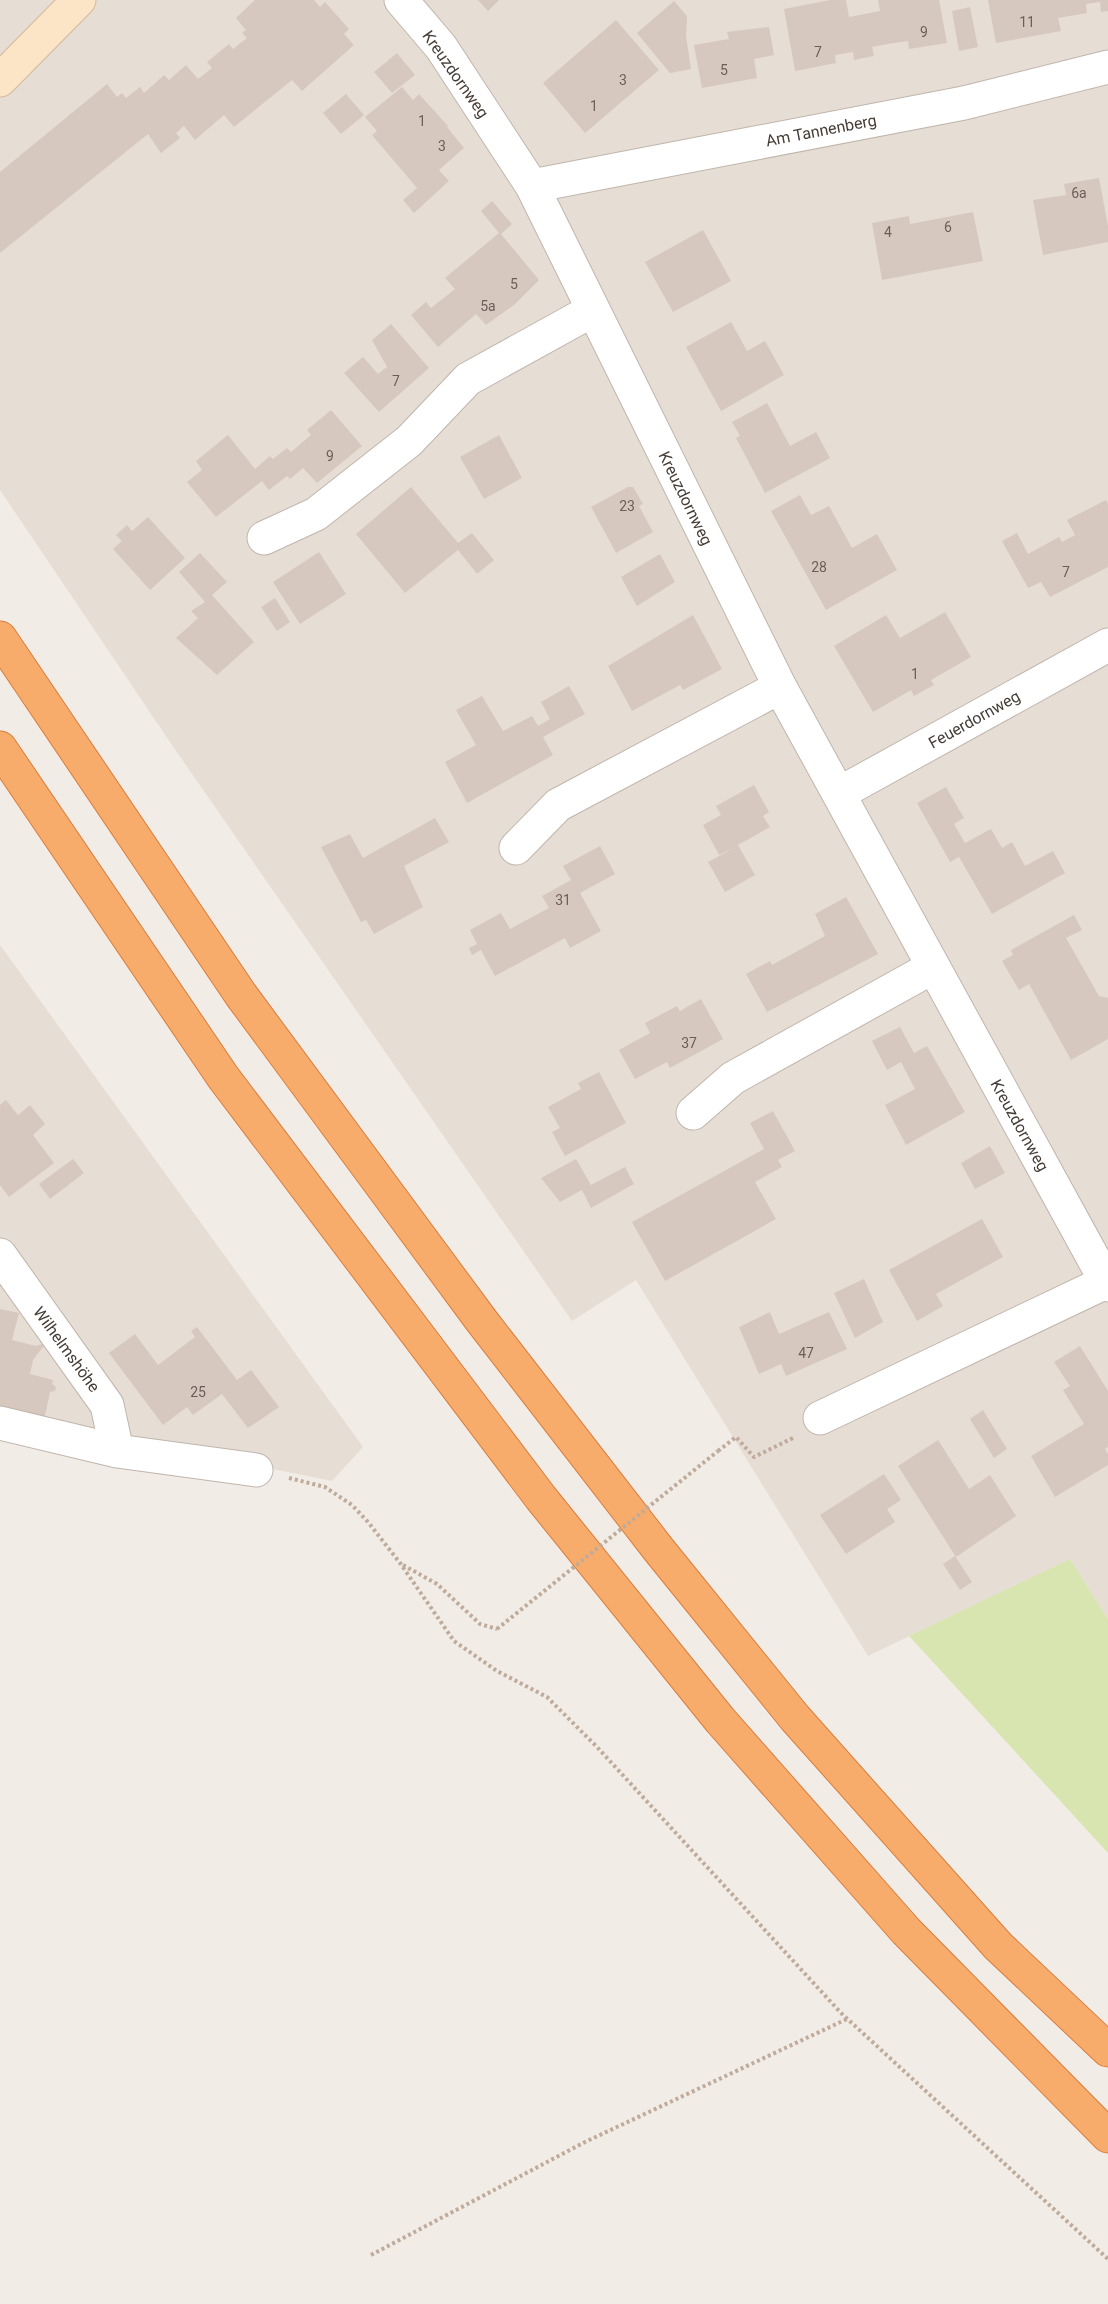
<svg xmlns="http://www.w3.org/2000/svg" width="1108" height="2304" font-family="Roboto,sans-serif">
<style>
.residential{fill:#e6ddd5}
.green{fill:#d9e5b1}
.building{fill:#d7c8bf}
.lines{fill:none;stroke-linecap:round;stroke-linejoin:round}
.street-casing{stroke:#c0b5ac;stroke-width:35}
.secondary-casing{stroke:#d4b89a;stroke-width:35}
.highway-casing{stroke:#d77d3c;stroke-width:35}
.path{stroke:#bfab9b;stroke-width:4;stroke-dasharray:3 3;stroke-linecap:butt}
.street{stroke:#fff;stroke-width:33}
.secondary{stroke:#fce4c7;stroke-width:33}
.highway{stroke:#f8ac6c;stroke-width:33}
.path-bridge{stroke:#bfab9b;stroke-width:4;stroke-dasharray:3 3;stroke-linecap:butt}
.labels{text-anchor:middle;stroke-width:4.5;stroke-linejoin:round;paint-order:stroke}
.number-label{font-size:14px;fill:#6a5f58}
.street-label{font-size:16px;fill:#453c36;stroke:#fff}
</style>
<rect width="100%" height="100%" fill="#f2ece6"/>
<!-- residential -->
<path class="residential" d="M0 0H1108V1619L1070 1559 868 1656 636 1280 572 1321 174 748 0 490Z
M0 945 363 1447 332 1481 101 1434 0 1407Z"/>
<!-- green -->
<path class="green" d="M1070 1559 1108 1619V1853L909 1636Z"/>
<!-- building -->
<path class="building" d="M255 0H314L320 7 325 2 349 29 344 34 354 45 302 91 292 80 234 127 224 115 195 140 184 126 176 133 180 138 161 153 148 134 0 253V172L107 84 117 97 122 93 126 98 140 87 144 93 164 75 169 80 186 65 198 79 212 68 207 62 229 44 233 49 247 38 242 33 246 30 236 18Z
M478 0H499L488 11Z
M830 0H846L849 17 880 11 878 0H939L947 43 909 49 908 41 888 44 872 47 874 56 854 60 853 52 835 55 836 63 795 71 784 9Z
M988 0H1108V11L1101 12 1100 2 1086 4 1087 13 1058 18 1061 31 996 43Z
M674 1 687 16 686 36 691 69 670 73 637 33Z
M970 7 978 47 959 51 952 11Z
M616 20 659 70 585 133 543 83Z
M769 27 774 55 754 59 757 78 702 88 694 45 729 39 727 32Z
M397 53 415 75 392 93 374 72Z
M402 87 413 100 419 94 448 126 447 127 464 148 439 170 449 181 414 213 403 200 417 188 372 135 377 131 365 117Z
M346 94 364 115 341 134 323 113Z
M1099 178 1108 226V242L1043 255 1033 200 1066 195 1064 184Z
M492 201 512 224 501 234 539 280 514 305 486 325 476 314 438 347 411 315 426 302 431 308 455 289 445 278 499 233 481 211Z
M973 212 983 261 882 280 872 223 909 216 910 224Z
M703 230 731 281 673 312 645 262Z
M731 322 747 351 765 341 784 375 721 411 686 347Z
M391 324 429 368 379 412 344 373 363 357 378 374 387 367 372 340Z
M767 403 790 446 816 432 830 458 765 493 736 438 740 436 732 422Z
M331 410 362 446 317 483 303 468 290 479 287 476 269 490 262 481 216 517 187 482 202 470 196 461 228 435 255 469 270 456 273 459 287 448 291 452 311 435 307 430Z
M499 435 522 478 484 499 460 457Z
M411 487 458 543 472 533 494 560 477 574 458 550 405 593 356 534Z
M628 487H633L643 504 639 506 653 532 616 553 591 507Z
M800 495 811 515 829 506 852 548 877 534 897 570 826 610 771 511Z
M1106 500 1108 504V567L1050 597 1041 582 1028 588 1002 541 1017 533 1028 554 1059 537 1062 542 1075 535 1067 520Z
M148 517 185 558 150 590 113 549 122 541 116 535 127 525 132 531Z
M319 552 346 594 300 624 273 582Z
M200 553 227 582 212 595 254 642 217 675 176 638 198 618 191 611 205 602 179 572Z
M660 554 675 582 637 606 621 577Z
M275 598 290 622 277 631 261 607Z
M945 612 971 657 931 680 934 685 914 696 911 690 873 712 834 646 886 615 900 638Z
M693 615 722 669 683 690 680 685 632 711 608 666Z
M569 686 585 714 543 737 553 755 467 803 445 762 476 745 456 710 482 696 503 731 532 716 538 726 550 719 541 702Z
M754 785 769 812 763 816 770 827 738 845 755 875 725 892 708 862 734 848 719 855 703 825 721 815 716 806Z
M946 787 964 818 954 824 965 843 991 829 1002 848 1012 842 1025 866 1053 851 1065 873 992 914 959 857 950 862 917 803Z
M435 818 449 842 404 866 423 907 374 934 366 920 361 922 321 847 350 834 363 858Z
M600 846 615 874 580 893 601 931 570 948 565 938 495 976 481 950 472 955 469 948 477 944 470 930 501 913 510 929 549 908 542 896 571 880 563 866Z
M846 897 878 954 767 1012 746 974 770 961 772 965 825 936 815 914Z
M1074 915 1082 930 1066 938 1099 996 1108 998V1039L1071 1060 1029 984 1019 990 1002 961 1013 955 1011 950Z
M701 999 723 1039 670 1068 667 1062 635 1079 619 1050 650 1033 645 1023 677 1006 680 1011Z
M900 1027 914 1053 927 1046 965 1112 906 1145 885 1105 915 1089 901 1062 887 1070 872 1041Z
M599 1072 626 1123 565 1156 552 1132 560 1128 548 1107 581 1089 578 1083Z
M6 1100 18 1115 30 1105 45 1124 33 1135 54 1163 9 1197 0 1185V1105Z
M773 1111 795 1151 778 1160 782 1167 755 1182 776 1219 665 1281 632 1222 764 1149 750 1123Z
M990 1146 1005 1173 975 1189 961 1163Z
M73 1159 84 1173 50 1199 39 1184Z
M576 1159 591 1185 625 1167 634 1184 591 1208 582 1190 560 1202 541 1178Z
M982 1219 1003 1257 936 1294 943 1306 917 1321 889 1270Z
M864 1279 883 1322 855 1338 834 1293Z
M0 1309 19 1313 12 1340 36 1346 46 1343 33 1360 30 1374 53 1380 52 1384 56 1387 55 1391 50 1392 44 1420 0 1410Z
M770 1312 779 1334 829 1312 847 1349 786 1376 781 1364 759 1374 739 1327Z
M197 1327 237 1380 251 1370 279 1407 248 1428 222 1394 193 1415 187 1407 163 1425 109 1353 135 1334 158 1365 195 1337 191 1331Z
M1080 1346 1108 1391V1447L1105 1449 1108 1454V1465L1055 1497 1031 1456 1084 1424 1063 1390 1070 1386 1054 1362Z
M983 1410 1007 1449 994 1458 970 1419Z
M938 1440 969 1489 990 1475 1016 1516 956 1557 898 1466Z
M884 1474 901 1500 887 1509 895 1522 846 1554 820 1515Z
M955 1556 972 1582 960 1590 943 1564Z"/>
<g class="lines">
<!-- street casing -->
<g class="street-casing">
<path id="street" d="M401 0 441 47 532 186 780 687 1108 1285
M532 186 964 103 1108 67
M264 538 316 514 409 441 468 379 593 310
M840 793 1108 645
M516 848 558 805 780 687
M693 1113 733 1078 933 967
M0 1255 107 1405 117 1451
M820 1418 1108 1281
M0 1423 117 1451 256 1470"/>
</g>
<!-- secondary casing -->
<g class="secondary-casing">
<path id="secondary" d="M0 80 79 0"/>
</g>
<!-- highway casing -->
<g class="highway-casing">
<path id="highway" d="M0 638 241 995 481 1320 659 1550 795 1718 998 1946 1108 2050
M0 748 223 1077 541 1498 720 1720 906 1931 1108 2136"/>
</g>
<!-- path -->
<path class="path" d="M718 1451 736 1437 754 1457 793 1438
M289 1478 325 1487 352 1505 368 1522 400 1563 454 1641 497 1671 547 1697 597 1747 841 2013 1108 2259
M403 1565 437 1584 480 1624 497 1629
M371 2255 585 2142 847 2019"/>
<!-- street -->
<use href="#street" class="street"/>
<!-- secondary -->
<use href="#secondary" class="secondary"/>
<!-- highway -->
<use href="#highway" class="highway"/>
<!-- path-bridge -->
<path class="path-bridge" d="M497 1629 718 1451"/>
</g>
<g class="labels">
<!-- number labels -->
<g class="number-label">
<text x="1027" y="27">11</text>
<text x="924" y="37">9</text>
<text x="818" y="57">7</text>
<text x="724" y="75">5</text>
<text x="623" y="85">3</text>
<text x="594" y="111">1</text>
<text x="422" y="126">1</text>
<text x="442" y="151">3</text>
<text x="1079" y="198">6a</text>
<text x="948" y="232">6</text>
<text x="888" y="237">4</text>
<text x="514" y="289">5</text>
<text x="488" y="311">5a</text>
<text x="396" y="386">7</text>
<text x="330" y="461">9</text>
<text x="627" y="511">23</text>
<text x="819" y="572">28</text>
<text x="1066" y="577">7</text>
<text x="915" y="679">1</text>
<text x="563" y="905">31</text>
<text x="689" y="1048">37</text>
<text x="806" y="1358">47</text>
<text x="198" y="1397">25</text>
</g>
<!-- street labels -->
<g class="street-label">
<text transform="translate(456 74) rotate(55)" y="6">Kreuzdornweg</text>
<text transform="translate(821 130) rotate(-11)" y="6">Am Tannenberg</text>
<text transform="translate(686 498) rotate(64)" y="6">Kreuzdornweg</text>
<text transform="translate(974 719) rotate(-29)" y="6">Feuerdornweg</text>
<text transform="translate(1020 1125) rotate(61)" y="6">Kreuzdornweg</text>
<text transform="translate(67 1349) rotate(54)" y="6">Wilhelmshöhe</text>
</g>
</g>
</svg>
